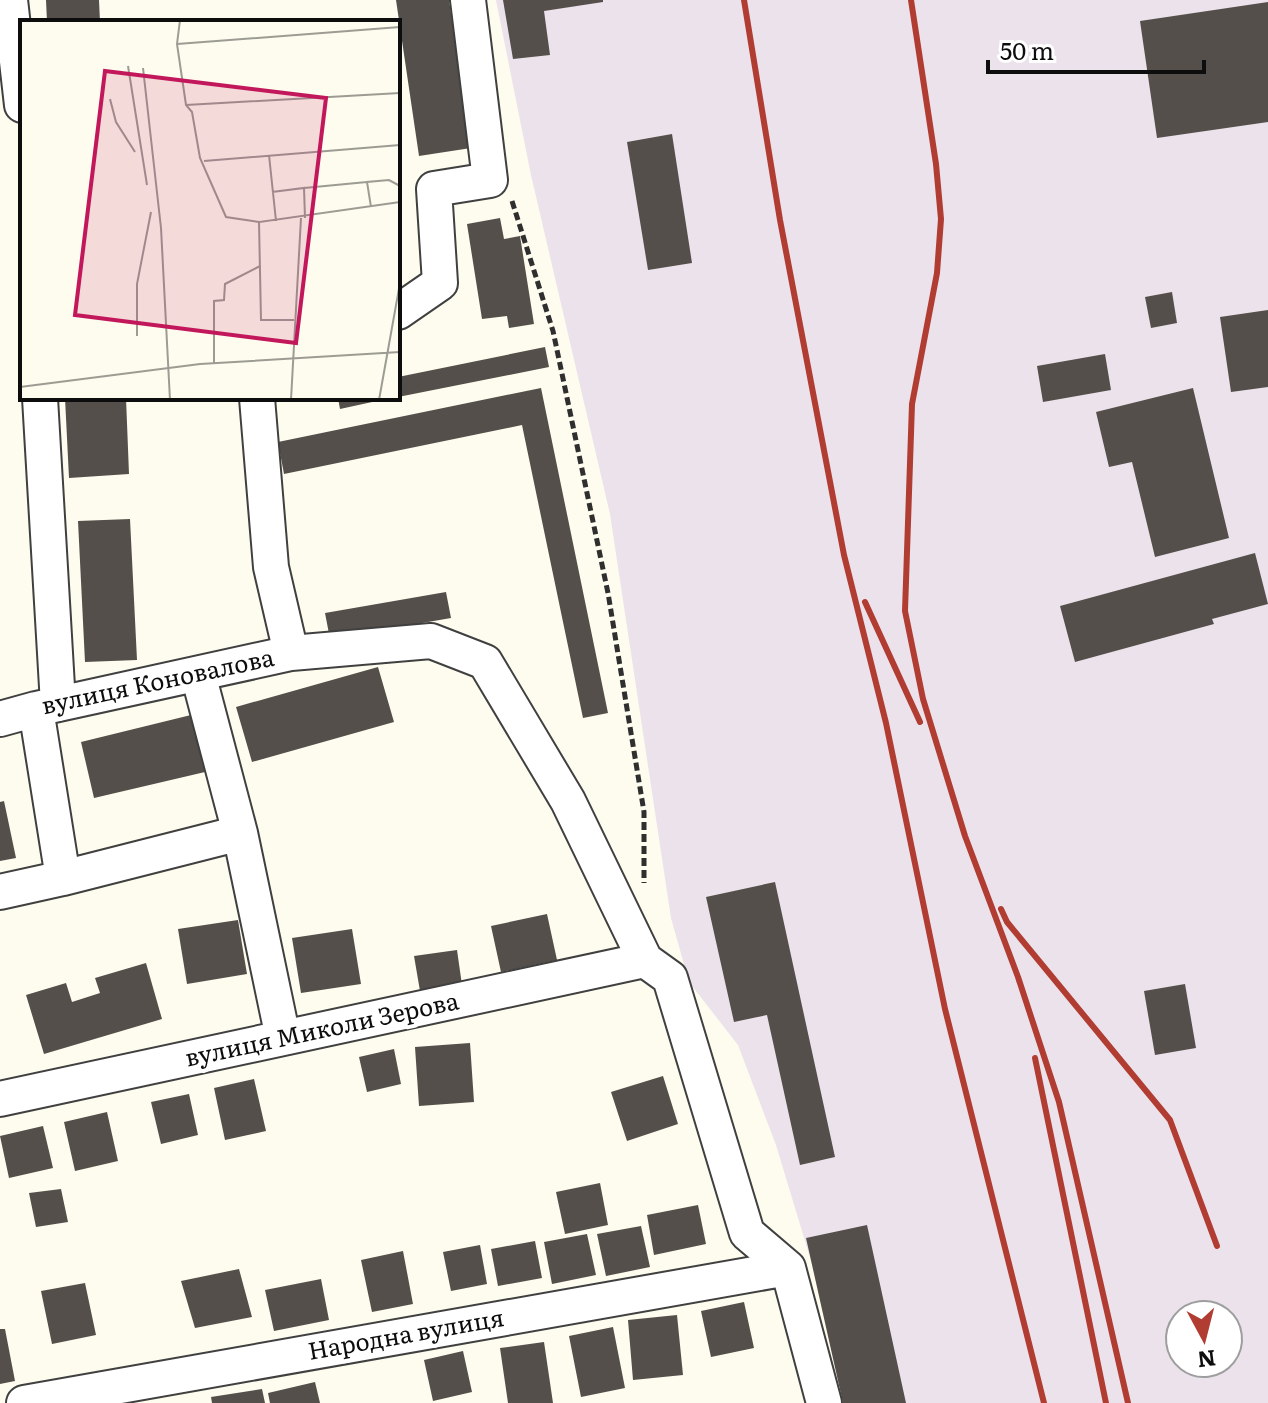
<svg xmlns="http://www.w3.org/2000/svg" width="1268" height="1403" font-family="Literata,serif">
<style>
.industrial{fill:#ebe2eb;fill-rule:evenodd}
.building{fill:#544f4a}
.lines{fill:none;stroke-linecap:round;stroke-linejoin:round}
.minor-casing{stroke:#404040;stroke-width:38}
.path{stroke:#2f2f2f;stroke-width:5;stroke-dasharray:8 4;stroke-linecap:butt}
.minor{stroke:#fff;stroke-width:34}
.rail{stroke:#b03c32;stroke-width:6}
.labels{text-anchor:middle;stroke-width:8;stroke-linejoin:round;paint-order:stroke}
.street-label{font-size:24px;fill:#0d0d0d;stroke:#fff}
.inset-road{fill:none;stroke:#9d9c94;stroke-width:2}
.view{fill:#c2185b;fill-opacity:0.15;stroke:#c2185b;stroke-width:4}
.inset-edge{fill:none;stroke:#0d0d0d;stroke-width:4}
</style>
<rect width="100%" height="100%" fill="#fdfcee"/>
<!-- industrial -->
<path class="industrial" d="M496 0H1268V1403H854L776 1145 738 1045 689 982 671 918 610 514 531 175ZM1180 1315H1228V1363H1180Z"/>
<!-- building -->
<path class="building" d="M46 0H99L100 22H47Z
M396 0H449L471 148 419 156Z
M503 0H603V2L544 11 550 55 513 59Z
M1268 2V122L1157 138 1140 21Z
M672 134 692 263 648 270 627 142Z
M500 218 504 239 520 236 534 324 509 328 507 316 482 319 467 224Z
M1172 292 1177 323 1151 328 1145 297Z
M1268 310V387L1231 392 1220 317Z
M545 347 549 367 398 397V377Z
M1105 354 1111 390 1043 402 1037 366Z
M541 388 608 713 583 718 522 425 284 474 278 442Z
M1193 388 1229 538 1155 557 1132 462 1109 467 1096 412Z
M65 398H126L129 474 69 478Z
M338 398H386V399L340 409Z
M130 519 137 660 85 662 78 521Z
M1255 553 1268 604 1212 619 1214 624 1075 662 1060 606Z
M446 592 451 618 330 639 325 613Z
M378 667 394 722 252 762 236 707Z
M191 715 205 772 94 798 81 742Z
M4 801 16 858 0 861V802Z
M775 882 835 1157 800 1165 767 1015 734 1022 706 897Z
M547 914 557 960 501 972 491 926Z
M238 920 247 974 187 984 178 929Z
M352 929 361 984 301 993 292 938Z
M457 950 462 985 420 991 414 956Z
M146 963 162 1019 44 1054 26 995 66 983 72 1002 100 993 95 978Z
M1185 984 1196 1048 1155 1055 1144 991Z
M470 1043 474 1102 419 1106 415 1047Z
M394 1049 401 1084 367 1092 359 1057Z
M663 1076 678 1124 627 1141 611 1092Z
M254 1079 266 1131 225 1140 214 1088Z
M189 1094 198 1135 161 1144 151 1102Z
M107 1112 118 1161 75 1171 64 1122Z
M43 1126 53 1168 9 1178 0 1136Z
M600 1183 608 1225 565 1234 556 1192Z
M61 1189 68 1222 36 1227 29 1193Z
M698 1205 706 1244 654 1255 647 1215Z
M867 1225 906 1403H843L806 1238Z
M641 1226 650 1267 606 1276 597 1234Z
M587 1234 596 1275 552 1284 544 1242Z
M535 1241 542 1278 498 1286 491 1249Z
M480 1245 487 1284 451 1291 443 1252Z
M403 1251 413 1304 372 1312 361 1260Z
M239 1269 252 1317 195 1328 181 1281Z
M321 1279 329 1320 274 1331 265 1290Z
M85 1283 96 1335 52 1344 41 1291Z
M744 1302 754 1348 711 1357 701 1311Z
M677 1315 683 1375 633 1380 628 1320Z
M613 1327 625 1388 581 1397 569 1336Z
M0 1329H5L15 1381 0 1384Z
M544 1342 553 1403H508L500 1348Z
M463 1351 472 1392 433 1401 424 1360Z
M315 1382 320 1403H270L268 1393Z
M262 1389 265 1403H212L211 1397Z"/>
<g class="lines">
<!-- minor casing -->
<g class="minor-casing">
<path id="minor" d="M10 0 22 105
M398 312 440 283 434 189 490 180 468 0
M40 398 58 704
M291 653 431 641 485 662 568 801 645 960 670 978 747 1233 788 1268 824 1403
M198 674 240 833 283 1038
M36 709 63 878 240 833
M0 719 36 709 291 653 271 567 257 398
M0 892 63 878
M0 1099 645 960
M24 1403 788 1268"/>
</g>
<!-- path -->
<path class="path" d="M512 201 553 331 608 593 644 812V883"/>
<!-- minor -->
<use href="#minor" class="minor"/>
<!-- rail -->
<path class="rail" d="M744 0 780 220 844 555 886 723 945 1009 1044 1403
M911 0 936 164 941 219 937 273 912 404 905 611 923 699 965 836 1018 977 1059 1102 1128 1403
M865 602 920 722
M1001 909 1007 922 1170 1120 1217 1246
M1035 1058 1106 1403"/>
</g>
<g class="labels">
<!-- street labels -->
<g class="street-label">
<text transform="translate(158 682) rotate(-12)" y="8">вулиця Коновалова</text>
<text transform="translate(322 1030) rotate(-12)" y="8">вулиця Миколи Зерова</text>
<text transform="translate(406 1335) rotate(-10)" y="8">Народна вулиця</text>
</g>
</g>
<!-- overview -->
<g transform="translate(20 20)">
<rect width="380" height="380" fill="#fdfcee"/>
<path class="inset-road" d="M160 0 157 24 166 85 172 92 180 138 206 197 239 202M157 24 380 7M108 46 127 165M123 48 141 208 150 380M90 79 96 102 115 132M166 85 380 73M249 135 256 201M184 141 380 125M284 168 347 162M252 172 284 168 285 198M351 187 347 162 369 160 380 166M274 300H241L239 202 380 182M117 316V264L131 192M194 344V281L204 280 205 264 240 246M0 367 180 344 380 332M271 380 281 198M359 380 380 263"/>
<path class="view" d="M85 51 306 78 276 323 55 295Z"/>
<rect width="380" height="380" class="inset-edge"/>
</g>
<!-- north arrow -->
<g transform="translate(1204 1339) rotate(173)"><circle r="38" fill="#ffffff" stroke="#9e9e9e" stroke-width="2"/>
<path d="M0-6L14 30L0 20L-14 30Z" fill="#b03c32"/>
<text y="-12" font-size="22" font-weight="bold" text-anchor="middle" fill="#0d0d0d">N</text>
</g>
<!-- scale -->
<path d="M988 60v12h216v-12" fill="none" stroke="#0d0d0d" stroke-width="4"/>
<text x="1000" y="60" font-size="24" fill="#0d0d0d" stroke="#ffffff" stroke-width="6" paint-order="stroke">50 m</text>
</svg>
